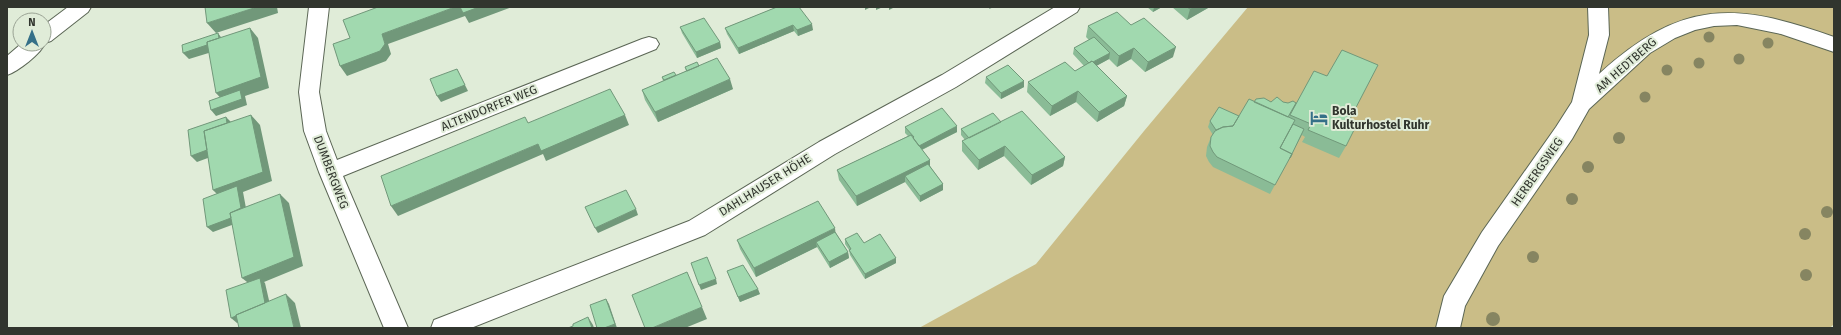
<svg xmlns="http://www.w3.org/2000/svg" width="1841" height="335" font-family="'Fira Sans',sans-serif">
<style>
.green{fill:#cabd87}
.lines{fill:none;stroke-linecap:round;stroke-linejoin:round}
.minor-casing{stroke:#5b6655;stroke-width:2}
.tertiary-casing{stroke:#5b6655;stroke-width:2}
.minor{fill:#fff;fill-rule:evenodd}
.tertiary{fill:#fff;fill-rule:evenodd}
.tree{fill:#868561}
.wall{fill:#8abb96}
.shaded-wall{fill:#71987a}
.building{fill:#a1d9af;stroke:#71987a}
.labels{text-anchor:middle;stroke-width:4;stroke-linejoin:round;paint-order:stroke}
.street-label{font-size:12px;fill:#31352e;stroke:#e0ecd8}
.poi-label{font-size:12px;font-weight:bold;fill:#31352e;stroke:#e0ecd8;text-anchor:start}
</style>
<rect width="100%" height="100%" fill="#e0ecd8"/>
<!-- green -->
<path class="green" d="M1248 7H1834V324L1830 328H919L1036 264 1144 131Z"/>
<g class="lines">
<!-- minor casing -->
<g class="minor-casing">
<path id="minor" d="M309 7H329L319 92 326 131 337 160 642 39 649 37 656 39 659 44 656 49 343 176 408 328H384L319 172 304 131 299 92Z
M1055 7H1080L1077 12 956 87 835 154 705 235 471 328H431L434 320 689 221 819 142 942 75Z
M1588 7H1608L1609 35 1599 74C1681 0 1734 1 1834 37V52L1781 34 1737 25 1714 26 1695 30 1675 38 1650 53 1589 109 1572 139 1498 246 1465 306 1460 328H1436L1444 296 1482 232 1556 127 1572 102 1589 35Z"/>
</g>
<!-- tertiary casing -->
<g class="tertiary-casing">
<path id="tertiary" d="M68 7H91L88 12 51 41 45 43C42 53 17 72 7 75V56L21 44H44V25Z"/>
</g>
<!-- minor -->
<use href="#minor" class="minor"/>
<!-- tertiary -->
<use href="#tertiary" class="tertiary"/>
</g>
<!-- trees -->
<g class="tree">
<circle cx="1709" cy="37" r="5.5"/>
<circle cx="1768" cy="43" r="5.5"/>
<circle cx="1739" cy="59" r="5.5"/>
<circle cx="1699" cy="63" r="5.5"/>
<circle cx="1667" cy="70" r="5.5"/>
<circle cx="1645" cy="97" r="5.5"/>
<circle cx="1619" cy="138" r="6"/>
<circle cx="1588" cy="167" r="6"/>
<circle cx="1572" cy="199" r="6"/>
<circle cx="1827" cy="212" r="6"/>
<circle cx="1805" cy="234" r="6"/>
<circle cx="1533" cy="257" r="6"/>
<circle cx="1806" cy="275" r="6"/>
<circle cx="1493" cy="319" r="7"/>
</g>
<!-- wall -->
<path class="wall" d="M777 7 813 30 798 36 794 31 739 54 727 34 725 28Z
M1147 7H1162L1153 12Z
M1172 7H1209L1208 8 1187 20Z
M1131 25 1173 57 1145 72 1131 59 1117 67 1109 59 1096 66 1127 96 1124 106 1097 122 1076 102 1050 116 1027 92 1028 82 1075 71 1084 66 1073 54 1074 48 1089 40 1086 37 1088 26Z
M680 27 720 42 721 48 697 58 682 33Z
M699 66 733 89 658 122 645 100 642 90 663 81 662 77 676 75 686 71 685 67Z
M1327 76 1350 119 1346 146 1339 158 1302 142 1305 137 1302 135 1270 194 1213 167 1209 162 1206 156 1207 147 1211 137 1213 135 1208 127 1210 121 1239 116 1254 102H1283L1288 103H1296Z
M986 77 1024 87 1001 99 985 83Z
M1001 122 1065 157 1063 166 1031 185 1004 156 978 170 962 151V141L965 140 961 135V129Z
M905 127 957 132 922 150 930 160V166L943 184V190L920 202 905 182 857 206 839 180 837 170 908 136 905 133Z
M836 233 848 252 849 258 830 268 817 247 756 277 740 249 737 240Z
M845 239 864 243 896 263 865 279 850 255 849 250 845 244Z
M727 271 760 294 740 302Z"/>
<!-- shaded-wall -->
<path class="shaded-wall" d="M257 7H277L278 13 216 33 207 23Z
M455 7H512L469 23 465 16 388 44 391 54 386 61 347 76 340 66 382 34Z
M865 7H871L865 10Z
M876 7H883L876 10Z
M889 7H895L889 10Z
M990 7H994L989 9Z
M1154 7H1162L1153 12Z
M1194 7H1209L1208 8 1187 20 1190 9Z
M812 24 813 30 798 36 797 30Z
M793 25 794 31 739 54 738 48Z
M250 28 258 38 269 88 245 96 247 105 216 116 211 110 225 103 216 93Z
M218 33 223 40 225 48 189 59 183 53Z
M720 42 721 48 697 58 696 52Z
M1176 47 1173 57 1145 72 1148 62Z
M1134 48 1131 59 1117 67 1119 56Z
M1110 53 1109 59 1089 70 1090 64Z
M457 69 468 91 441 102 437 96Z
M730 79 733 89 658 122 655 112Z
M1024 81V87L1001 99V93Z
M1078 91 1076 102 1050 116 1052 106Z
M1127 96 1124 106 1097 122 1099 112Z
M251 115 260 125 272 181 243 192 248 219 213 232 207 227 223 200 213 190Z
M625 115 629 125 546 161 543 154 398 216 391 206 538 144Z
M226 117 232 123 216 155 197 162 191 156Z
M957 126V132L917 152V147Z
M1005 146 1004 156 978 170 979 160Z
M1065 157 1063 166 1031 185 1032 175Z
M930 160V170L905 176V182L857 206 856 196Z
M943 184V190L920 202V196Z
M280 194 289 203 303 266 264 282 265 283 271 309 237 323 231 318 252 286 242 278Z
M636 209 638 215 598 233 595 228Z
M835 228 836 237 816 242 817 247 756 277 754 268Z
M848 252 849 258 830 268 829 262Z
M896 258V263L865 279V274Z
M716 279 717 284 701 290 699 285Z
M758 289 760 294 740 302 738 297Z
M286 294 295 303 301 328H294Z
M606 299 609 304 617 328H604Z
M702 307 707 319 685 328H652Z
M588 317 593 325 594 328H592Z"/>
<!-- building -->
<path class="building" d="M205 7H257L207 23Z
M378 7H455L382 34 385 44 380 51 340 66 333 44 350 38 343 20Z
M460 7H479L463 13Z
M777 7H799L812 24 797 30 793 25 738 48 725 28Z
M1187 7H1194L1190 9Z
M1117 12 1131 25 1144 18 1176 47 1148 62 1134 48 1119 56 1088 26Z
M704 18 720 42 696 52 680 27Z
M250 28 261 77 216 93 207 42Z
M218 33 219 38 207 42V45L183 53 182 45Z
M1094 37 1110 53 1093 62 1092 61 1089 63 1074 48Z
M1342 50 1378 65 1350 119 1358 122 1346 146 1308 130 1311 124 1290 115 1314 71 1327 76Z
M717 58 730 79 655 112 642 90Z
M1092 61 1127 96 1099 112 1078 91 1052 106 1028 82 1065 62 1075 71Z
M697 62 699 66 687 71 685 67Z
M1008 65 1024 81 1001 93 986 77Z
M457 69 465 85 437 96 430 79Z
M674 72 676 75 664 80 662 77Z
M610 89 625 115 541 151 538 144 391 206 381 176 525 117 528 123Z
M240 90 242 99 211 110 209 101Z
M1277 97 1283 102 1288 103 1293 101 1296 103 1288 117 1254 102 1256 99 1264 98 1271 102Z
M1249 99 1295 120 1280 148 1292 154 1275 185 1217 157 1213 152 1210 146 1211 137 1215 131 1223 127 1233 126Z
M1219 107 1239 116 1233 126 1223 127 1216 130 1210 121Z
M942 108 957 126 919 146 913 138 914 137 905 127Z
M1022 111 1065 157 1032 175 1005 146 979 160 962 141Z
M993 113 1001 122 969 138 961 129Z
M251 115 263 172 213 190 204 131Z
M226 117 227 123 204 131 207 150 191 156 188 130Z
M1293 124 1304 129 1290 158 1292 154 1280 148Z
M911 135 930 160 856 196 837 170Z
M928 164 943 184 920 196 905 176Z
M237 186 241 208 230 213 231 218 207 227 203 199Z
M626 190 636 209 595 228 585 207Z
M280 194 294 257 242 278 230 213Z
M818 201 835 228 754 268 737 240Z
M835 232 848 252 829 262 816 242Z
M857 233 864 243 880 234 896 258 865 274 849 250 851 249 845 239Z
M707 257 716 279 699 285 691 263Z
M743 265 758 289 738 297 727 271Z
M687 272 702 307 652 328H645L632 295Z
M260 278 265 303 236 315V316L231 318 226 290Z
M286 294 294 328H239L236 315Z
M606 299 615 324 604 328H597L590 305Z
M588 317 592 328H568L573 326V324Z"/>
<!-- icons -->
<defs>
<g id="hotel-bare" transform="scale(1.38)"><path d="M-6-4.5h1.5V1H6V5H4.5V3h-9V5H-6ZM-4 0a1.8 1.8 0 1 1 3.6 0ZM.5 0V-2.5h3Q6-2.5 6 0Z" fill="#357088" stroke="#e0ecd8" stroke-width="2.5" paint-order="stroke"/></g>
</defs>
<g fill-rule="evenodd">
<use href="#hotel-bare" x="1319" y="118"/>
</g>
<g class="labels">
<!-- street labels -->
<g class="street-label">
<text transform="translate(1626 65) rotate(-41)" y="4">AM HEDTBERG</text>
<text transform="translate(489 108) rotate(-22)" y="4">ALTENDORFER WEG</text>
<text transform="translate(331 172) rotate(69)" y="4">DUMBERGWEG</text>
<text transform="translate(1537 172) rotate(-55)" y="4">HERBERGSWEG</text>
<text transform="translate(765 185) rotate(-32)" y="4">DAHLHAUSER HÖHE</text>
</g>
<!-- poi labels -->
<g class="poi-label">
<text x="1332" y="115">Bola<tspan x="1332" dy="14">Kulturhostel Ruhr</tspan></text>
</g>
</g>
<!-- border -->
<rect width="1841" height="335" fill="none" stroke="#31352e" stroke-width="16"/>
<!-- north arrow -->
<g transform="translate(32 32)"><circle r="19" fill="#e0ecd8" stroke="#9aa394"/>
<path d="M0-3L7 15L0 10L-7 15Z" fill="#357088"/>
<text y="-6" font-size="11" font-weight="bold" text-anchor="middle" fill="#31352e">N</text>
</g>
</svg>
